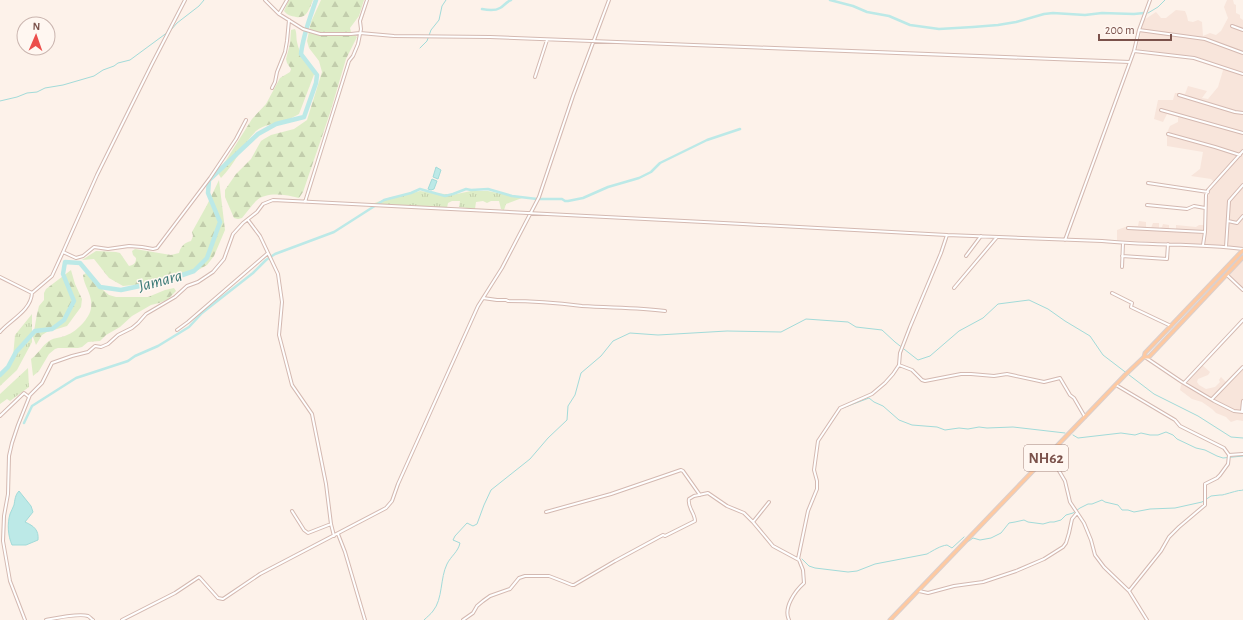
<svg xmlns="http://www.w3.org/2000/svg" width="1243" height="620" font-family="'Alegreya Sans',sans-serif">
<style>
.residential{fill:#f8e5db}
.grass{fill:url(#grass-tufts)}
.forest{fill:url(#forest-firs)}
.water{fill:#bce9e7;stroke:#a2dbd9}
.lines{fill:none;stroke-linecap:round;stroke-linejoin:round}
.stream{stroke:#a2dbd9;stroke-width:1}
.canal{stroke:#bce9e7;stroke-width:2.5}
.river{stroke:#bce9e7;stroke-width:4.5}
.minor-casing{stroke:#d4b9b1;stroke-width:4}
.primary-casing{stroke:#dacfcd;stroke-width:5}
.minor{stroke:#fff;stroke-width:2}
.primary{stroke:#fec9a1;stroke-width:3}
.labels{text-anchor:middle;stroke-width:3;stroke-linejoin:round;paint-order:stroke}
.shield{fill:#fff7f1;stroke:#a3847d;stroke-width:1}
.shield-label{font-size:15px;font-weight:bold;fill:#7b524b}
.water-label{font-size:17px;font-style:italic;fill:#3a7976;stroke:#fff7f1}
</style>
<defs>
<pattern id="grass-tufts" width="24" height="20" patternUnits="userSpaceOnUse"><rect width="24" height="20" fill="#deedc7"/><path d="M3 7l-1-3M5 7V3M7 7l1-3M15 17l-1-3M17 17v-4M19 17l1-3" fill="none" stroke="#c2cdac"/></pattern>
<pattern id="forest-firs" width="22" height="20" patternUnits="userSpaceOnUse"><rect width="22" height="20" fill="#deedc7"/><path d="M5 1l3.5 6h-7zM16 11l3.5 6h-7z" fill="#c2cdac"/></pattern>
</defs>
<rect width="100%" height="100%" fill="#fdf2ea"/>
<!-- residential -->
<path class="residential" d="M1227 0H1233L1234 4 1236 5V13L1240 15V18L1243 20V250L1231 246 1117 240V230L1128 226H1138L1139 221 1146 222V227L1151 228 1153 223H1159V228L1162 227 1163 224 1169 225V229H1176V225L1196 227 1199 225H1203L1206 226 1207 200 1210 190 1216 184 1211 179 1191 176 1200 169 1203 152 1167 146V133L1170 126 1178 122V117L1167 114 1163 122 1154 119 1158 100H1173L1175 93 1185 94 1188 86 1207 91 1202 98 1208 99 1218 87 1224 67 1194 56 1177 55 1137 49 1144 20 1156 12 1161 18H1166L1176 10 1185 11 1187 16 1188 21 1193 22 1198 20 1202 22 1203 36 1210 33 1216 35 1221 31 1228 18 1224 7Z
M1243 255V290L1226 273Z
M1202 365 1210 372 1208 375 1198 379 1197 382 1199 385 1206 389 1215 387 1220 382 1219 380 1221 377 1227 383 1243 366V421L1237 420 1231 422 1226 417 1216 413 1212 409 1202 402 1192 399 1180 390 1181 385Z"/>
<!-- grass -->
<path class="grass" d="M420 191 452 195 471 191H488L522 198 506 204 504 210 501 209 499 201H491L487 203 483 201 476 202 475 209 459 207 460 201H452L448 203 447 208 372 204 391 197 402 196Z
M32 314V342L17 370 0 386V375L7 368 13 357 15 335Z
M28 368 29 387 10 401 7 399 0 404V394Z"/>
<!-- forest -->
<path class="forest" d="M289 0H313C309 9 307 19 296 17 291 16 287 15 284 11Z
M321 0H364L359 16 350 28 351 32 357 37 346 59 330 113 303 192 299 198C286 195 267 191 256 201 251 206 247 212 242 218L238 219 234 218 225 197V190L236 174 251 159 261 141 264 139 271 135 294 129 307 120 322 72 319 61 309 48 307 41 311 22Z
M295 29C297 33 296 37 297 42 299 53 306 63 315 72L299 114C295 116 290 119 285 121 276 124 264 124 256 131 242 145 235 164 221 178L218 173 252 119 266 104 280 78 290 72 291 69 287 63 286 59 290 44 291 30Z
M219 180 225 230 214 256 207 265 193 273 162 282 123 286 109 278 94 259 82 260 96 251 116 252 120 253 129 266C134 265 136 263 136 258L133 255 132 251 135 249 171 255 179 253C181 246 184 243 191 241L193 236 192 232 207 205Z
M71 270 75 284 82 299 81 307 67 326 47 332 42 335 36 345 33 337 37 314 39 306 44 300V293L46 289Z
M86 273 96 280 103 290 109 295 116 297H148L165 290 174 288 176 291 167 300 159 303 151 305 132 316 120 327 106 335 100 341 88 342 82 347 78 348H58L55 349 49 354 39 371 33 376 31 359C39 353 42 346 49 341 55 337 61 338 67 335 76 332 90 318 91 308 93 294 84 287 83 275Z"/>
<!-- water -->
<path class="water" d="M436 167 441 170 438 179 433 177Z
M432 179 437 181 434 189 431 190 428 189Z
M19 491 31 506 33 512 25 522C34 526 39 530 38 540L26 545H12C8 536 7 524 10 514 11 511 13 508 14 505 15 500 15 495 19 491Z"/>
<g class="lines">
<!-- stream -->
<path class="stream" d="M1148 13 1158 7 1165 0
M171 30 177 23 199 6 204 0
M420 48 427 41 431 30 439 20 442 6 446 0
M0 101 17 97 27 93 37 92 45 88 63 85 94 76 103 70 114 66 118 63 130 60 168 32
M840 409 869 398 874 402 883 406 899 420 912 425 937 427 945 430 959 428 968 429 979 427 987 428 1013 427 1065 433
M1073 435 1078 438 1121 433 1135 435 1141 433 1150 435H1158L1166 432 1173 435 1177 439 1196 448 1205 450 1217 456 1223 458 1243 456
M968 541H969L973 538 980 540 991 538 1001 533 1009 523 1015 522 1024 520 1028 522 1043 524 1050 522H1054L1061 520 1066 515 1073 513 1080 508 1088 504H1092L1102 500 1105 502 1118 505 1122 510H1128L1134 512 1150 509 1175 508 1202 502 1211 496 1220 495H1222C1223 495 1236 491 1237 491 1239 490 1241 491 1243 490
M802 559 809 566 815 568 848 572 857 571 875 564 927 554C934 550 940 546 947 545L952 548 964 537
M424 620C427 617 431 614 433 611 443 599 440 578 447 564 451 556 458 552 460 543L453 540 455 536 467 523 473 526 477 524 484 505 491 490 530 459 548 438 567 420 568 406 575 395 581 373 601 356 613 341 630 333 658 335 727 331 781 332 806 319 848 322 856 327 882 330 895 342 918 360 930 356 959 331 983 318 998 304 1029 300 1048 309 1065 321 1090 336 1103 355 1154 394 1198 416 1231 437 1243 438"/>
<!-- canal -->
<path class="canal" d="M830 0 853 6 867 12 889 16 910 25 939 29 973 27 998 25 1016 22 1044 14 1053 13 1085 15 1102 13 1134 14 1144 13
M482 9C487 10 495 11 500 8 504 6 506 2 511 0
M540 199H562L565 201H568L583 198 608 187 639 178 651 172 660 163 707 140 740 129
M24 423 32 406 76 378 128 361 135 356 158 346 189 327 202 313 253 273 266 260 275 254 334 232 384 200 411 193 420 189 445 196 453 194 466 189 471 190 488 189 512 196 537 199"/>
<!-- river -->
<path class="river" d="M0 375 8 367 16 352 35 331 52 329 64 320 74 301 63 274 65 262 80 263 100 287 121 290 168 280 194 271 207 258 220 222 208 193 209 180 258 134 276 124 304 117 316 83 317 75 301 54C303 35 310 18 316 0"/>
<!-- minor casing -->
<g class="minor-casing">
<path id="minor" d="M265 0 279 14 287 0
M279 14 303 29 320 34H351L360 33 394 36 490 37 1130 62
M1232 26 1243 30
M1139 30 1205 39 1243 53
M1134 51 1194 58 1243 74
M535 77 547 40
M272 88 275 82 277 72 285 52 287 41 289 20
M1179 95 1235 112 1243 113
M1161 110 1243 133
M1168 134 1215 147 1240 155
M1148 183 1208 192
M305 202 349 61 353 56 358 44 361 29 360 21 367 0
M1147 205 1187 209 1194 206 1205 208
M248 220 260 236 278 274 282 302 279 335 292 385 312 414 326 484 331 524 334 536
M1228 221 1237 223 1243 216
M1128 228 1205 232
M1065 240 1134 51 1139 30 1150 0
M1203 245 1205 232 1206 195 1208 190 1243 151
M1226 247 1229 201 1243 185
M63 252 76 258 83 256 94 247 108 249 129 246 142 247 153 249 157 248 210 178 236 139 246 120
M966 256 981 236
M1122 256 1167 259 1168 244
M1122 267 1123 243
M1227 275 1243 290
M0 277 32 293 52 276 63 252 97 175 152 64 185 0
M954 288 997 237
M1112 293 1132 303 1131 307 1171 326
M483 298 497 300H506L508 301C533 301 558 303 582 306 610 308 638 307 665 311
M177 330 188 322 268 253
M0 332C10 320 31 311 32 293
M1145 357 1182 382 1214 401 1234 411 1243 412
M899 365 912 370 922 380 925 381 961 374H971L994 376 1007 374 1044 382 1060 378 1070 395 1074 398 1085 417
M1184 383 1243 320
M1116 385 1175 420 1180 426 1224 448 1229 455
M1212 399 1243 367
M1242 411 1243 401
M0 416 24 393 29 397
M1048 456 1055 464 1065 481 1070 502 1084 523 1091 540 1095 555 1104 567 1129 591 1147 620
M292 511 304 530 308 533 331 524
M546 512 611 494 681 470 683 471 700 495
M753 522 769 502
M338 534 345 552 365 620
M798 559 808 511 817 489V481L814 470 818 441 840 408 872 394 885 383 893 374 899 365 900 353 910 327 941 253 947 235
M919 591 928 593 954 586 983 582 1016 571 1044 559 1063 547 1066 543 1069 533 1072 519 1077 513
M1129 591 1161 551 1169 537 1179 527 1205 505V484L1217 478 1220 475 1228 464 1229 455 1243 454
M25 620 10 581 3 541 4 516 8 494 9 456 12 443 18 425 30 395 42 383 52 363 72 356 88 352 95 346 101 347 108 344 118 335 132 328 138 323 146 314 175 297 187 286 198 282 213 272 224 259 233 234 243 223 257 212 263 204 273 200 743 224 947 235 1102 241C1149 246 1196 243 1243 249
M46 620C56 618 79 613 88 616 90 617 91 619 93 620
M122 620 175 593 199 577 201 579 218 598 223 599 260 574 386 508 392 501 398 484 478 306 502 268 539 197 573 96 609 0
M463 620 473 613 477 606 483 601 490 596 510 589 519 578 525 576H549L562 581 572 585H574L615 561 663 535 665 536 695 521C695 513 687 507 689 499L694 496 708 493 727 506 744 513 753 522 773 546 799 560 803 570 804 583C795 591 783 608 789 620"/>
</g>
<!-- primary casing -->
<g class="primary-casing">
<path id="primary" d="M1144 357H1149L1243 257
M890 620 1125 375 1144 357 1145 353 1243 250"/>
</g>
<!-- minor -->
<use href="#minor" class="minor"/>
<!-- primary -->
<use href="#primary" class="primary"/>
</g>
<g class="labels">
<!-- shield labels -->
<rect class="shield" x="1024" y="445" width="44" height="26" rx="3"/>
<g class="shield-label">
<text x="1046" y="463">NH62</text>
</g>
<!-- water labels -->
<g class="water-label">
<text transform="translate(160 280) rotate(-15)" y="6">Jamara</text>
</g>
</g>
<!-- north arrow -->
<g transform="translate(36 36) rotate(2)"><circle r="19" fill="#fff7f1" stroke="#cab5af"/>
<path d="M0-3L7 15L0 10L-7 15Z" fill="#ec4e4b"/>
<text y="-6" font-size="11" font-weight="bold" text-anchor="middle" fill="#7b524b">N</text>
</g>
<!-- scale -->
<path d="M1099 34v6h72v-6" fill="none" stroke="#7b524b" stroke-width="2"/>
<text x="1105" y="34" font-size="12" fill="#7b524b" stroke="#fff7f1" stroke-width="3" paint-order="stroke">200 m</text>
</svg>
